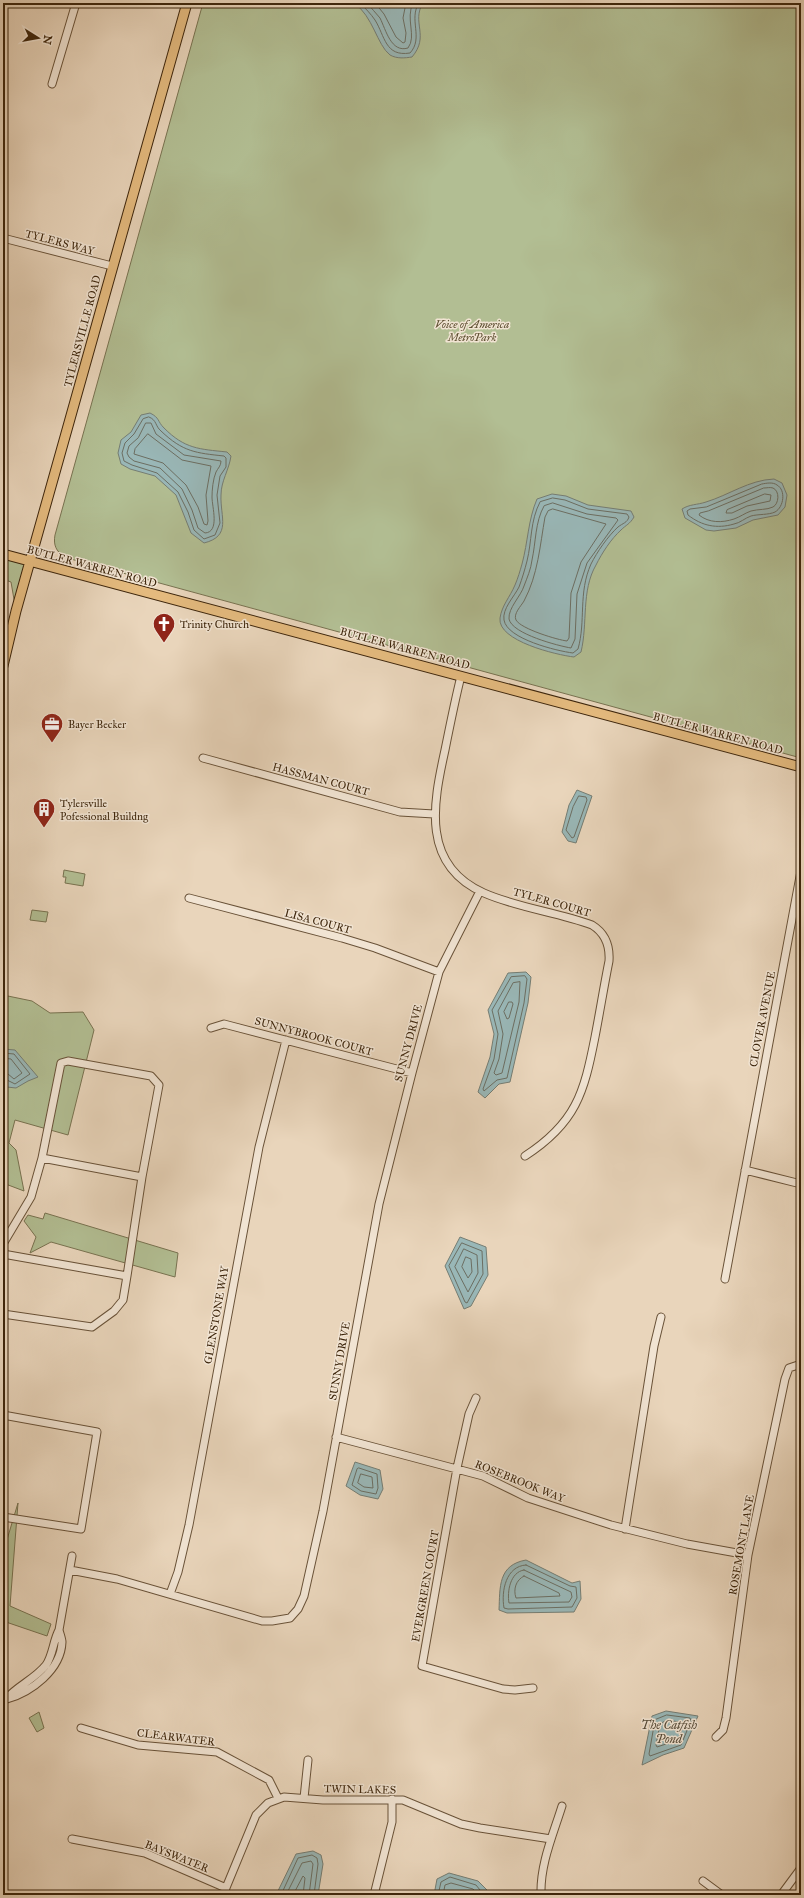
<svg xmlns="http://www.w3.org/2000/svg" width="804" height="1898" font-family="'IM FELL Great Primer',serif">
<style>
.green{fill:#b2be93;stroke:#787250}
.water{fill:#99b7b7;stroke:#757d73}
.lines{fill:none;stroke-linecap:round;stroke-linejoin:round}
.shore{stroke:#6c6e62;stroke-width:1}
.minor-casing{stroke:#695238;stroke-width:9}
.major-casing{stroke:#3e260c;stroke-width:11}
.minor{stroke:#f1e4d3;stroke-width:7}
.major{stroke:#e4ba7e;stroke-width:9}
.labels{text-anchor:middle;stroke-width:3;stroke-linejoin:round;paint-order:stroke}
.street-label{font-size:11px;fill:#3e260c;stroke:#f1e4d3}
.park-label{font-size:11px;font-style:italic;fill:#5b4c2e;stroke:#f1e4d3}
.poi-label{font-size:11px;fill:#3e260c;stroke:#f1e4d3;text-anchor:start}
.water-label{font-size:12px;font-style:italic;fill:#554a37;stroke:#f1e4d3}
</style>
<rect width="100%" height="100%" fill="#e9d5bb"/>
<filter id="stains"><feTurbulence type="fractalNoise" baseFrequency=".005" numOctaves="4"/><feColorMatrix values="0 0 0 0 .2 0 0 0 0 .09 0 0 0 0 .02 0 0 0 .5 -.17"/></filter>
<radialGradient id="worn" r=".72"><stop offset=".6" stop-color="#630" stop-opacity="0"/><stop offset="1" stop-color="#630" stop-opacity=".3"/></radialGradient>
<!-- green -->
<path class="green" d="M203 3H801V758L86 563C70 559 51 556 55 535Z
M3 554 30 562 16 611 11 582 3 579Z
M64 870 85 874 83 886 65 883 66 877H63Z
M32 910 48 912 46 922 30 920Z
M3 995 32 1001 50 1013 83 1012 94 1030 68 1135 15 1120 9 1143 16 1150 24 1191 3 1183V1166L6 1152 3 1151Z
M45 1213 178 1253 175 1277 51 1242 30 1253 36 1237 24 1221 28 1215 43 1219Z
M18 1503 10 1606 51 1624 47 1636 3 1621V1553Z
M39 1712 44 1728 37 1732 29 1718Z"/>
<!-- water -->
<path class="water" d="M354 3H423C411 22 430 36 412 57 405 58 397 59 390 55 377 45 373 16 354 3Z
M150 413C160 418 157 421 164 428 185 449 199 449 227 452L231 456C229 470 221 481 221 495 220 517 232 536 204 543L191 533 176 495 155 476 130 469 121 464 118 453 121 440 131 432 141 415Z
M774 479 782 483 787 495 785 507 778 515 753 520 736 528 714 531 706 530 685 518 682 509C690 504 697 505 706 502 729 495 749 480 774 479Z
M552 494 566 496 588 505 631 511 634 517C630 524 626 525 621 530 611 539 602 553 596 565 581 591 588 623 581 652L574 657C557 655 497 641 500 618 502 605 510 597 515 585 518 578 520 571 522 564 528 542 528 520 537 499Z
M577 790 592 796 576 843 568 841 562 832 569 805Z
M526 972 531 977 528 1003 510 1082 499 1084 485 1098 478 1092 490 1057 494 1034 488 1010 508 973Z
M3 1049 15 1050 38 1077 28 1081 16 1088 7 1087 3 1080Z
M460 1237 486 1247 488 1275 471 1306 464 1309 445 1266Z
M355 1462 380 1470 383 1489 378 1499 360 1495 346 1486Z
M526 1560 572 1583 580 1581 581 1599 574 1612 507 1613 499 1610C500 1587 498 1565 526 1560Z
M666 1711 698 1716 684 1748 663 1755 642 1765 652 1716Z
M313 1851 321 1855 323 1864 318 1895H276L296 1854Z
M449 1873 478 1881 488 1891V1895H434L437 1879Z"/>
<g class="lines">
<!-- shore -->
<path class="shore" d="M360 3C365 8 371 14 375 20 385 36 385 57 410 53 424 38 408 19 419 3
M367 3C371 8 376 13 380 18 386 30 391 53 408 48 417 36 405 19 413 3
M375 3 384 14 396 37 403 43 405 42 406 33 403 18 406 3
M149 417C157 420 155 426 161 431 183 452 196 453 224 456L226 458V467L220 476 217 495 220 523 215 535 204 539 194 530 188 512 178 492 157 473 132 465 124 461 122 453 125 443 134 434 143 419Z
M146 423H151L156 434 184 455 221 461C221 466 218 468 216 472 213 479 212 490 212 497 212 507 220 532 205 533L198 528 192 510 182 489 160 468 134 461 129 457 127 453 129 446 138 438Z
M148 434 182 460 211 466 206 495 208 521 207 525 204 524 198 507 186 485 163 463 134 454 135 449Z
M762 484C767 483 773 482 777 485 786 490 784 507 775 512 769 515 758 514 751 516 745 518 740 523 734 524 717 529 702 526 688 515L687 511 690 509 706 507Z
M764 488C767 488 770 487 773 488 780 491 779 504 773 507 767 510 758 509 751 511 745 513 740 517 734 519 722 523 709 523 699 515L700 513 708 511Z
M765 494 771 495 770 501 747 506 732 513H726L727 510Z
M553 498 565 500 588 509 627 514 629 517C627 523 623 523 618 527 608 536 597 552 591 564 578 593 586 621 578 649L573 653C557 651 507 639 504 620 502 609 514 597 519 587 522 579 525 569 527 561 532 541 530 521 540 502Z
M553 503 587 514 616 518 618 520 587 563 577 594 575 639 571 648C559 646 512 634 509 619 508 608 521 596 524 586 527 578 531 569 532 560 536 542 535 522 544 506Z
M553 509 606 524 581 562 571 593 569 638 567 641C558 640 521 629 516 620 513 614 521 606 524 601 538 575 540 545 545 517L548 511Z
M579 796 586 797 587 800 574 837 572 838 566 830 573 807Z
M525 976 527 979 524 1003 507 1078 497 1080 484 1091 483 1089 494 1059 498 1034 492 1010 511 977Z
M520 982 519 1002 502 1073 496 1075 494 1073 499 1059 503 1034 498 1011 513 983Z
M509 1002H512L513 1004 509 1018 507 1019 504 1012Z
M3 1053 14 1054 30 1074 15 1084 3 1078
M3 1058 11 1059 22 1073 14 1079 8 1074 3 1073
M462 1243 482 1251 483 1274 467 1303 465 1302 449 1266Z
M464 1249 477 1255 478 1273 468 1292 455 1267Z
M466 1257 471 1259 472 1272 468 1278 462 1267Z
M359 1468 377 1474 378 1488 376 1494 361 1491 352 1485 357 1469Z
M361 1474 372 1477 373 1488 364 1487 358 1483Z
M526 1565 570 1586 576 1587 577 1598 572 1607 508 1609 504 1608C501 1591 506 1566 526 1565Z
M524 1570 571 1592 572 1597 569 1602 509 1603C507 1592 510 1572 524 1570Z
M524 1576 559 1593 560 1596 516 1598C513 1589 516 1580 524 1576Z
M667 1715 690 1718 691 1721 681 1745 650 1756 649 1754 655 1720Z
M668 1720 684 1723 678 1740 657 1747 656 1745 660 1724Z
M281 1895 298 1858 312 1855 317 1858 318 1864 314 1895
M286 1895 302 1863 311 1861 313 1864 309 1895
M293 1895 303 1876 305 1878 303 1895
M438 1895 441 1882 450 1877 476 1885 484 1895
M443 1895 445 1885 451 1883 473 1889 479 1895"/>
<!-- minor casing -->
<g class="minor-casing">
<path id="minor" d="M52 84 76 3
M3 238 112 266
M461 676C455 700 450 725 445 750 433 804 421 865 484 893 518 908 557 912 592 925 605 933 610 946 609 961 604 986 600 1011 595 1037 584 1093 576 1123 525 1156
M203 758 400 812 434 814
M189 898 342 938 375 948 439 972
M211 1028 224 1024 412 1073
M42 1158 61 1063 68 1061 151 1076 159 1085 142 1177
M745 1170 801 1184
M3 1244 31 1197 42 1158 142 1177 127 1276
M3 1254 127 1276 123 1300 114 1311 92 1327 3 1314
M725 1279 801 871
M476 1398 469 1414 457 1468 422 1666 503 1689 515 1690 533 1688
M3 1415 97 1432 81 1529 3 1517
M336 1437 483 1476 528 1498 611 1525 687 1544 748 1555
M625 1529 654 1346 661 1317
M70 1570 117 1579 262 1621H272L290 1618 298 1609 304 1596 323 1511 379 1204 412 1073 439 972 480 891
M170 1594 178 1572 189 1525 259 1147 286 1040
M6 1699C17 1686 35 1679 46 1665 53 1655 53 1641 59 1630L72 1556
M7 1699C31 1692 61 1670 62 1642 62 1639 60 1634 59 1630
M81 1728 138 1745 217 1752 269 1780 278 1798
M716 1737 723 1730 726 1718 748 1555 785 1379 789 1368 801 1364
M304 1798 308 1760
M72 1839 145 1853 226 1888
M703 1881 722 1895
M223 1895 256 1815 268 1803 284 1797 323 1800H403L461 1824 480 1828 551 1839
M374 1895 392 1822V1799
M541 1895C540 1864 553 1835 562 1806
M781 1895 801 1868"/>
</g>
<!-- major casing -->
<g class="major-casing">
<path id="major" d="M3 554C269 625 535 696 801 767
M3 666 16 611 187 3"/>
</g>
<!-- minor -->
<use href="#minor" class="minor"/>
<!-- major -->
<use href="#major" class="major"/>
</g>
<!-- icons -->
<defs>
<g id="church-pin" transform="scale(1.15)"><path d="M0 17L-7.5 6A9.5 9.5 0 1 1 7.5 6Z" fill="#8f2418" stroke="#f1e4d3"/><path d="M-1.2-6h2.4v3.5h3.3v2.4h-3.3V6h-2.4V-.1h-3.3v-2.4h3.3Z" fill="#fff"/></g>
<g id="office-pin" transform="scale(1.15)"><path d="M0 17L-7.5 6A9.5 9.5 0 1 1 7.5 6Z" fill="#8f2418" stroke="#f1e4d3"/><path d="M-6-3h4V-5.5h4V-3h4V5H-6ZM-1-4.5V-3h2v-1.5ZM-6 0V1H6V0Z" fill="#fff"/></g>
<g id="building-pin" transform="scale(1.15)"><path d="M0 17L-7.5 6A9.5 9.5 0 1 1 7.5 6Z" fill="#8f2418" stroke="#f1e4d3"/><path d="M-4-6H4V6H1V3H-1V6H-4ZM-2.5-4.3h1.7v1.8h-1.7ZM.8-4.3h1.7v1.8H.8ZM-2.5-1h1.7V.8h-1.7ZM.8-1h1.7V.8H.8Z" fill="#fff"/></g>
</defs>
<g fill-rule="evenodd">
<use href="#church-pin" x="164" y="624"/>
<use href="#office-pin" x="52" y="724"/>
<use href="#building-pin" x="44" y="809"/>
</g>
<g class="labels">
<!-- street labels -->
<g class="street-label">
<text transform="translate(60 242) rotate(15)" y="4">TYLERS WAY</text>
<text transform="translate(82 331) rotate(-75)" y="4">TYLERSVILLE ROAD</text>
<text transform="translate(92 566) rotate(15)" y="4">BUTLER WARREN ROAD</text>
<text transform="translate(405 648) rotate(15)" y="4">BUTLER WARREN ROAD</text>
<text transform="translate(718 733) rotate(15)" y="4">BUTLER WARREN ROAD</text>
<text transform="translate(321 779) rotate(15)" y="4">HASSMAN COURT</text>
<text transform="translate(552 902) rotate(16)" y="4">TYLER COURT</text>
<text transform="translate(318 921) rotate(15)" y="4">LISA COURT</text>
<text transform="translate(762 1019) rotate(-79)" y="4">CLOVER AVENUE</text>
<text transform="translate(314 1036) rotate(15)" y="4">SUNNYBROOK COURT</text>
<text transform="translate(408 1043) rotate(-75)" y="4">SUNNY DRIVE</text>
<text transform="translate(216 1315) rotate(-80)" y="4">GLENSTONE WAY</text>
<text transform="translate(339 1361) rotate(-80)" y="4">SUNNY DRIVE</text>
<text transform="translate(520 1481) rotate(22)" y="4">ROSEBROOK WAY</text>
<text transform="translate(741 1545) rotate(-80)" y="4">ROSEMONT LANE</text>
<text transform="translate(425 1586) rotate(-80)" y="4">EVERGREEN COURT</text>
<text transform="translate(176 1737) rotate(7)" y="4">CLEARWATER</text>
<text transform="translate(360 1789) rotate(1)" y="4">TWIN LAKES</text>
<text transform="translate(177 1856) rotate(22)" y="4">BAYSWATER</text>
</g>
<!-- park labels -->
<g class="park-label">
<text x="472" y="328">Voice of America<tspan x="472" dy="13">MetroPark</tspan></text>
</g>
<!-- poi labels -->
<g class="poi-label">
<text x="180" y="628">Trinity Church</text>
<text x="68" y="728">Bayer Becker</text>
<text x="60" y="807">Tylersville<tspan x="60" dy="13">Pofessional Buildng</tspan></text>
</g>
<!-- water labels -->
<g class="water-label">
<text x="669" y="1729">The Catfish<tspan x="669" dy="14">Pond</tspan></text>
</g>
</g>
<!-- margin -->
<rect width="804" height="1898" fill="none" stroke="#e9d5bb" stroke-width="16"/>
<rect x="4" y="4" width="796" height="1890" fill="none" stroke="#3e260c" stroke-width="2"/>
<rect x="8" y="8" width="788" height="1882" fill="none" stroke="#3e260c"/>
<!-- north arrow -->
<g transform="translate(38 38) rotate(101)" stroke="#f1e4d3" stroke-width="3" paint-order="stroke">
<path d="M0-3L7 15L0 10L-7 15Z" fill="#3e260c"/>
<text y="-6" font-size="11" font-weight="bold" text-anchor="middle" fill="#3e260c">N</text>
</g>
<rect width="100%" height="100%" filter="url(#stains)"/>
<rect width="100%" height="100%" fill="url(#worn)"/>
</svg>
